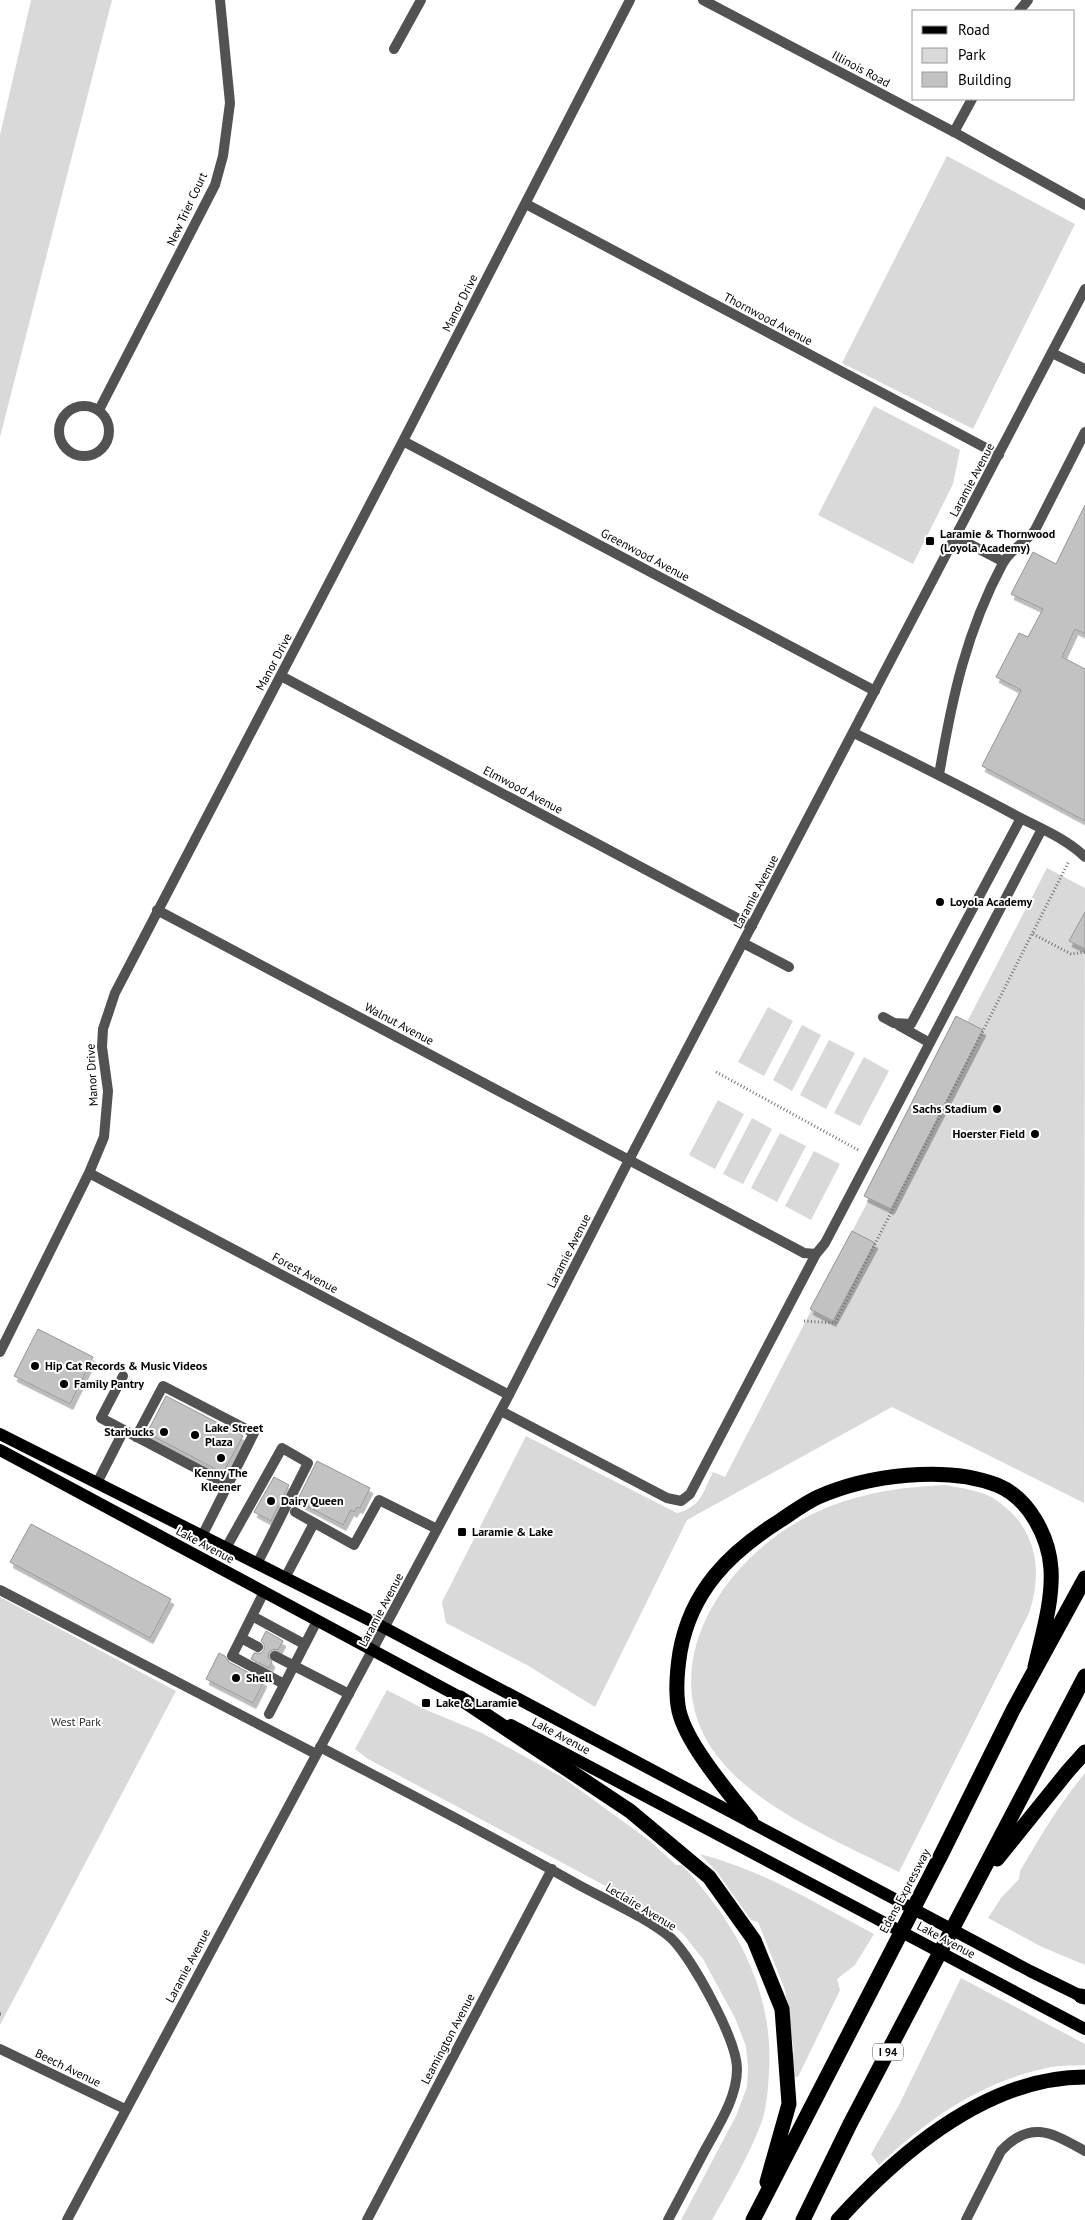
<svg xmlns="http://www.w3.org/2000/svg" width="1085" height="2220" font-family="'PT Sans',sans-serif">
<style>
.green{fill:#d9d9d9}
.building{fill:#c2c2c2;stroke:#969696;filter:url(#shadow)}
.lines{fill:none;stroke-linecap:round;stroke-linejoin:round}
.path{stroke:#747474;stroke-width:3;stroke-dasharray:1 2.5;stroke-linecap:butt}
.service{stroke:#525252;stroke-width:10}
.minor{stroke:#525252;stroke-width:10}
.tertiary{stroke:#525252;stroke-width:10}
.primary{stroke:#000;stroke-width:12}
.motorway{stroke:#000;stroke-width:15}
.poi-dot{fill:#000;stroke:#fff;stroke-width:2}
.labels{text-anchor:middle;stroke-width:4;stroke-linejoin:round;paint-order:stroke}
.shield{fill:#fff;stroke:#4c4c4c;stroke-width:1}
.shield-label{font-size:11px;font-weight:bold;fill:#000}
.street-label{font-size:12px;fill:#000;stroke:#fff}
.poi-label{font-size:12px;font-weight:bold;fill:#000;stroke:#fff;text-anchor:start}
.park-label{font-size:12px;fill:#303030;stroke:#fff}
</style>
<defs>
<filter id="shadow"><feDropShadow dx="3" dy="5.5" stdDeviation="0" flood-color="#0004"/></filter>
</defs>
<rect width="100%" height="100%" fill="#fff"/>
<!-- green -->
<path class="green" d="M31 0H112L0 437V135Z
M947 156 1075 224 973 429 842 363Z
M874 406 960 450 953 484 913 564 818 515Z
M1047 868 1085 888 1084 1503 892 1407 687 1520 595 1707 527 1665 446 1623 442 1602 526 1436 677 1513C702 1506 702 1494 713 1472L725 1477 869 1199 864 1195 956 1016 967 1022Z
M768 1007 793 1021 764 1076 738 1062Z
M802 1025 821 1035 792 1091 773 1080Z
M829 1040 855 1053 826 1109 800 1095Z
M864 1057 889 1071 860 1126 834 1113Z
M718 1100 744 1114 715 1169 689 1155Z
M752 1118 772 1129 743 1184 723 1174Z
M780 1133 806 1146 777 1202 751 1188Z
M814 1151 840 1164 811 1220 785 1206Z
M945 1485C961 1488 979 1490 993 1498 1036 1525 1044 1569 1029 1613L899 1872C842 1843 758 1809 718 1757 647 1666 729 1550 819 1511 859 1493 901 1487 945 1485Z
M0 1597 176 1691 0 2025Z
M387 1690 424 1709 482 1733 562 1777 650 1841 676 1865H682C736 1923 774 1990 769 2072 768 2088 767 2106 762 2121 749 2156 730 2188 712 2220H681L736 2116 747 2087 748 2068 746 2046 735 2018 703 1959 683 1934 660 1915 368 1759 355 1749Z
M1085 1773V1965L1042 1947 988 1918 1001 1898 1019 1879 1020 1871C1040 1837 1060 1803 1085 1773Z
M700 1854C762 1870 817 1904 874 1934L855 1965 837 1979 840 1990 798 2077 790 2076V2054L794 2052 785 1990 758 1922 751 1920 717 1872Z
M961 1978 1085 2044V2065C1072 2066 1059 2065 1047 2068 982 2081 926 2120 879 2165L871 2154 899 2105Z"/>
<!-- building -->
<path class="building" d="M1085 505V634L1075 629 1062 657 1085 669V821L982 766 1021 690 996 677 1019 633 1028 637 1043 609 1011 594 1033 552 1056 564Z
M1085 912V949L1069 941Z
M956 1016 983 1030 891 1209 864 1196Z
M852 1231 875 1243 833 1321 810 1309Z
M38 1329 93 1357 70 1404 14 1376Z
M166 1396 243 1436 223 1473 147 1433Z
M317 1461 370 1488 360 1508 357 1507 354 1512 351 1510 343 1525 297 1501Z
M274 1477 289 1485 271 1521 254 1512Z
M31 1524 171 1599 150 1638 10 1562Z
M266 1631 283 1641 278 1650 274 1649 269 1652 268 1657 272 1662 269 1668 251 1659 254 1653H261L264 1650V1644L261 1641Z
M219 1653 225 1656 229 1662 264 1681 253 1703 206 1679Z"/>
<g class="lines">
<!-- path -->
<path class="path" d="M1033 934 1071 954 1085 952
M716 1072 860 1151
M804 1321 835 1323 1069 861
M0 2014H1"/>
<!-- service -->
<path class="service" d="M394 49 421 0
M1052 353 1085 369
M956 537 1004 562
M854 733C907 759 961 786 1013 814 1037 827 1066 838 1085 857
M939 775C952 698 966 632 1003 563 1011 549 1026 542 1035 530L1085 432
M743 943 789 967
M883 1017 894 1023 911 1024 1021 818
M898 1025 930 1043
M629 1160 804 1253 816 1254 825 1243 1042 829
M123 1376 101 1418 228 1485
M501 1411 667 1498 681 1501 690 1494 816 1254
M136 1437 163 1386 254 1433 202 1536
M97 1483 124 1430
M295 1512 354 1545 379 1500 437 1529
M226 1548 282 1448 308 1463 257 1564
M285 1578 314 1523
M0 1590 316 1754
M264 1592 232 1656 284 1684
M252 1616 304 1644
M241 1638 258 1647
M275 1656 349 1694
M269 1714 317 1621"/>
<!-- minor -->
<path class="minor" d="M1019 11 1028 0
M954 132 972 99
M526 204 999 455
M59 431a25 25 0 1 1 50 0a25 25 0 1 1-50 0Z
M99 410 215 185 223 156 230 103 220 0
M403 441 875 691
M281 676 752 926
M157 910 629 1160
M89 1173 509 1395
M0 1352 89 1173 104 1137 108 1091 102 1047 103 1029 115 993 403 441 630 0
M320 1747C406 1792 492 1836 577 1884 604 1899 650 1919 672 1939 693 1960 737 2040 737 2069 737 2098 718 2126 705 2150 693 2173 680 2197 668 2220
M0 2049 125 2109
M367 2220 552 1869"/>
<!-- tertiary -->
<path class="tertiary" d="M703 0 954 132 1085 205
M67 2220 509 1395 629 1160 1085 289
M966 2220 1001 2151C1031 2119 1052 2133 1085 2151"/>
<!-- primary -->
<path class="primary" d="M0 1434 385 1628 1030 1971 1085 1998
M0 1450 469 1702
M511 1725 1085 2029"/>
<!-- motorway -->
<path class="motorway" d="M460 1698 630 1811 709 1877 754 1940 782 2009 789 2104 767 2182
M751 1821C729 1793 687 1745 679 1711 675 1692 677 1671 680 1652 691 1590 730 1552 781 1520 793 1512 805 1503 818 1497 868 1475 946 1465 997 1485 1029 1498 1049 1537 1051 1569 1053 1601 1042 1636 1035 1667
M997 1859 1068 1771 1085 1752
M1081 1996 1085 1997
M753 2220 942 1853 1013 1710 1085 1578
M803 2220 850 2124 1085 1676
M838 2220C900 2152 987 2077 1085 2077"/>
</g>
<!-- markers -->
<g class="poi-dot">
<rect x="925" y="536" width="10" height="10" rx="2.5"/>
<circle cx="940" cy="902" r="5"/>
<circle cx="997" cy="1109" r="5"/>
<circle cx="1035" cy="1134" r="5"/>
<circle cx="35" cy="1366" r="5"/>
<circle cx="64" cy="1384" r="5"/>
<circle cx="164" cy="1432" r="5"/>
<circle cx="195" cy="1435" r="5"/>
<circle cx="221" cy="1458" r="5"/>
<circle cx="271" cy="1501" r="5"/>
<rect x="457" y="1527" width="10" height="10" rx="2.5"/>
<circle cx="236" cy="1678" r="5"/>
<rect x="421" y="1698" width="10" height="10" rx="2.5"/>
</g>
<g class="labels">
<!-- shield labels -->
<rect class="shield" x="873" y="2043.5" width="30" height="17" rx="4"/>
<g class="shield-label">
<text x="888" y="2056">I 94</text>
</g>
<!-- street labels -->
<g class="street-label">
<text transform="translate(861 69) rotate(28)" y="4">Illinois Road</text>
<text transform="translate(187 209) rotate(-65)" y="4">New Trier Court</text>
<text transform="translate(460 303) rotate(-63)" y="4">Manor Drive</text>
<text transform="translate(768 319) rotate(28)" y="4">Thornwood Avenue</text>
<text transform="translate(972 480) rotate(-62)" y="4">Laramie Avenue</text>
<text transform="translate(645 555) rotate(28)" y="4">Greenwood Avenue</text>
<text transform="translate(274 662) rotate(-62)" y="4">Manor Drive</text>
<text transform="translate(523 790) rotate(28)" y="4">Elmwood Avenue</text>
<text transform="translate(756 892) rotate(-62)" y="4">Laramie Avenue</text>
<text transform="translate(399 1024) rotate(28)" y="4">Walnut Avenue</text>
<text transform="translate(92 1075) rotate(-93)" y="4">Manor Drive</text>
<text transform="translate(569 1251) rotate(-63)" y="4">Laramie Avenue</text>
<text transform="translate(305 1273) rotate(28)" y="4">Forest Avenue</text>
<text transform="translate(205 1545) rotate(28)" y="4">Lake Avenue</text>
<text transform="translate(381 1610) rotate(-62)" y="4">Laramie Avenue</text>
<text transform="translate(561 1736) rotate(28)" y="4">Lake Avenue</text>
<text transform="translate(905 1891) rotate(-62)" y="4">Edens Expressway</text>
<text transform="translate(641 1907) rotate(31)" y="4">Leclaire Avenue</text>
<text transform="translate(946 1940) rotate(28)" y="4">Lake Avenue</text>
<text transform="translate(188 1966) rotate(-62)" y="4">Laramie Avenue</text>
<text transform="translate(448 2039) rotate(-62)" y="4">Leamington Avenue</text>
<text transform="translate(68 2068) rotate(26)" y="4">Beech Avenue</text>
</g>
<!-- poi labels -->
<g class="poi-label">
<text x="940" y="538">Laramie &amp; Thornwood<tspan x="940" dy="14">(Loyola Academy)</tspan></text>
<text x="950" y="906">Loyola Academy</text>
<text x="987" y="1113" text-anchor="end">Sachs Stadium</text>
<text x="1025" y="1138" text-anchor="end">Hoerster Field</text>
<text x="45" y="1370">Hip Cat Records &amp; Music Videos</text>
<text x="74" y="1388">Family Pantry</text>
<text x="205" y="1432">Lake Street<tspan x="205" dy="14">Plaza</tspan></text>
<text x="154" y="1436" text-anchor="end">Starbucks</text>
<text x="221" y="1477" text-anchor="middle">Kenny The<tspan x="221" dy="14">Kleener</tspan></text>
<text x="281" y="1505">Dairy Queen</text>
<text x="472" y="1536">Laramie &amp; Lake</text>
<text x="246" y="1682">Shell</text>
<text x="436" y="1707">Lake &amp; Laramie</text>
</g>
<!-- park labels -->
<g class="park-label">
<text x="76" y="1726">West Park</text>
</g>
</g>
<!-- legend -->
<rect x="912" y="10" width="162" height="90" fill="#ffffff" stroke="#999999"/>
<rect x="922" y="26" width="25" height="8" fill="#000000" stroke="#999999"/>
<text x="958" y="35" font-size="15" fill="#000000">Road</text>
<rect x="922" y="48" width="25" height="15" fill="#d9d9d9" stroke="#999999"/>
<text x="958" y="60" font-size="15" fill="#000000">Park</text>
<rect x="922" y="72" width="25" height="15" fill="#c2c2c2" stroke="#999999"/>
<text x="958" y="85" font-size="15" fill="#000000">Building</text>
</svg>
